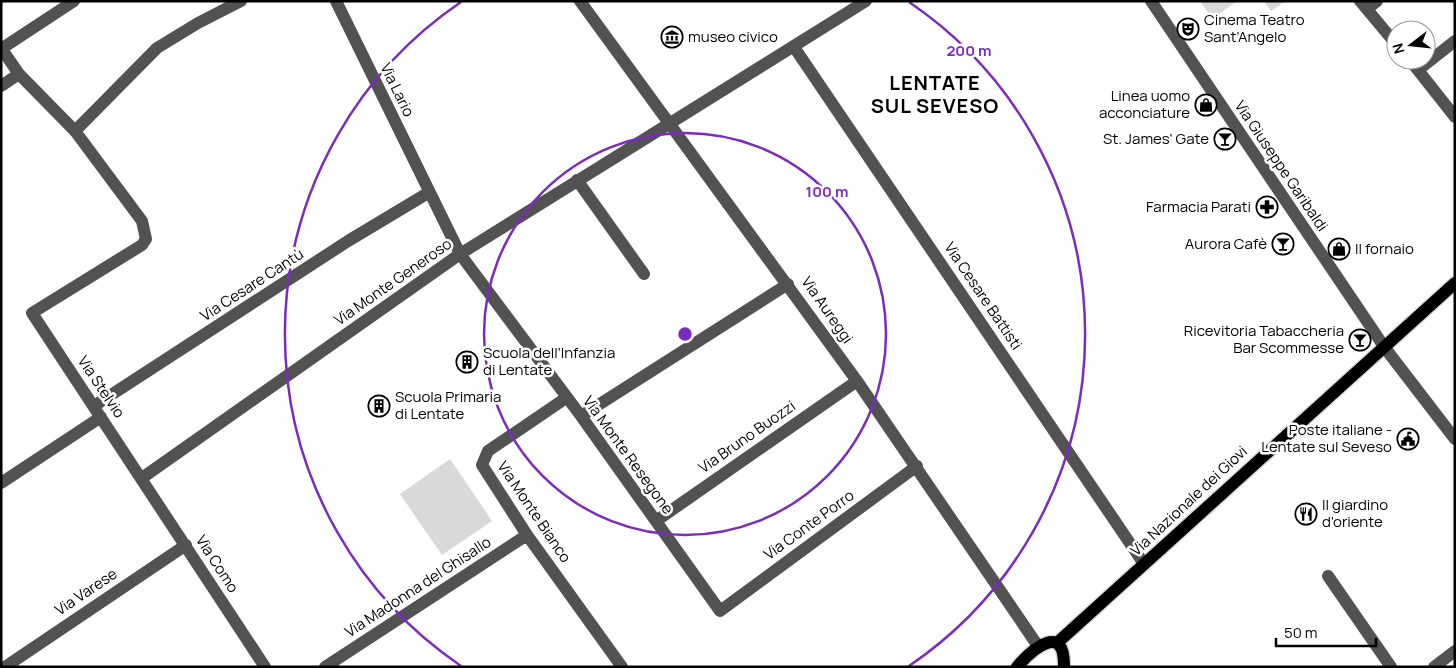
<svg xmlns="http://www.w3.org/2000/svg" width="1456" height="668" font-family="Manrope,sans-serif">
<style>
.pitch{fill:#d9d9d9}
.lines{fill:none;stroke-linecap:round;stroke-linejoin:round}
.major-casing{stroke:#dbdbdb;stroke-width:15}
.minor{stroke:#525252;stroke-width:12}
.major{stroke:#000;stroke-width:12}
.ring{fill:none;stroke:#7b2cbf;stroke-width:2.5}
.labels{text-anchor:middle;stroke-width:5;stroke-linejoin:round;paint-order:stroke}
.poi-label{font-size:15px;fill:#000;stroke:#fff;text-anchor:start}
.street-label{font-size:15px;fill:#000;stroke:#fff}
.district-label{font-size:20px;font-weight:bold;letter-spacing:1px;fill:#000;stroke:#fff}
.centre{fill:#7b2cbf;stroke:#fff;stroke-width:2.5}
.ring-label{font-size:15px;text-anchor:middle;font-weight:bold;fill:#7b2cbf;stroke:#fff;stroke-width:5;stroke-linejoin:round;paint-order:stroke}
</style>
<rect width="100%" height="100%" fill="#fff"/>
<!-- pitch -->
<path class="pitch" d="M1200 1H1237L1212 19Z
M1264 1H1286L1271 11Z
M450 459 492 521 442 555 400 494Z"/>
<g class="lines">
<!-- major casing -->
<g class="major-casing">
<path id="major" d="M1057 643 1455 283
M1017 667C1033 648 1065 622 1064 667"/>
</g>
<!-- minor -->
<path class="minor" d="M336 1 460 254 581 416 720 611 917 466
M580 1 857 381 1038 646
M1151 1 1385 348 1455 439
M1360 1 1396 44
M1367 9 1377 1
M794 47 1144 564
M1 48 19 74 75 131 142 221 146 239 142 245 32 313 265 667
M1 49 74 1
M1410 60 1455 117
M1418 70 1455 41
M1 86 19 74
M75 131 157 48 198 23 241 1
M577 180 644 274
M566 398 488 451 482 465 527 535 622 667
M94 406 348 241 428 193
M581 416 788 284
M142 478 460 254 866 1
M1 483 101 417
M656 521 857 381
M1328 576 1391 667
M5 667 186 545
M325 667 527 535
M1434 667 1455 651"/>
<!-- major -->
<use href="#major" class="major"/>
</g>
<!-- distance rings -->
<g class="ring">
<circle cx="685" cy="334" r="201"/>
<path d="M461 666A401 401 0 0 1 461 2M909 2A401 401 0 0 1 909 666"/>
</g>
<!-- icons -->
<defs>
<g id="theatre-ring" transform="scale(1.125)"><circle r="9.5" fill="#fff" stroke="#000" stroke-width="1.5"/><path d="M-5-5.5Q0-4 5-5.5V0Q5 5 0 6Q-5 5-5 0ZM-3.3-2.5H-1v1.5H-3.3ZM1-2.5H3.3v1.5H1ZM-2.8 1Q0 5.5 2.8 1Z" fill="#000"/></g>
<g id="museum-ring" transform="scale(1.125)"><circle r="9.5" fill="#fff" stroke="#000" stroke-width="1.5"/><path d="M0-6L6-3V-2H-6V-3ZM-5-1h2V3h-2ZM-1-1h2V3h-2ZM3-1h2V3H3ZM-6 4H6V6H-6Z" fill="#000"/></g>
<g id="shop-ring" transform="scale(1.125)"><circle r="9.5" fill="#fff" stroke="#000" stroke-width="1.5"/><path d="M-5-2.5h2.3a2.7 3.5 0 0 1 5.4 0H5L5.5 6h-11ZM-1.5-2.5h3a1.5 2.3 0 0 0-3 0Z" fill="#000"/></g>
<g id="bar-ring" transform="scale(1.125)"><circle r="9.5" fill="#fff" stroke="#000" stroke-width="1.5"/><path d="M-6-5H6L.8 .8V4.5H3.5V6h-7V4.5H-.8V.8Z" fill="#000"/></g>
<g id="pharmacy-ring" transform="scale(1.125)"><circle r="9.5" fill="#fff" stroke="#000" stroke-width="1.5"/><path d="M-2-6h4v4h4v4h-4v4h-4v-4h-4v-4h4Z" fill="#000"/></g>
<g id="building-ring" transform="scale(1.125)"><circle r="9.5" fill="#fff" stroke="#000" stroke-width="1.5"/><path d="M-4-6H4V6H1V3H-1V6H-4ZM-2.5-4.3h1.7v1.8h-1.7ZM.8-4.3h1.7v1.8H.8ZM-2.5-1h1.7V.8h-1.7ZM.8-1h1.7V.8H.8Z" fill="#000"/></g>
<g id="civic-ring" transform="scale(1.125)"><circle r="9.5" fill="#fff" stroke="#000" stroke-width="1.5"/><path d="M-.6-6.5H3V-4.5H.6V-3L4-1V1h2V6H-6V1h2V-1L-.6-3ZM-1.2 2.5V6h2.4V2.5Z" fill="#000"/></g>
<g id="restaurant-ring" transform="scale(1.125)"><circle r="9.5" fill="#fff" stroke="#000" stroke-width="1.5"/><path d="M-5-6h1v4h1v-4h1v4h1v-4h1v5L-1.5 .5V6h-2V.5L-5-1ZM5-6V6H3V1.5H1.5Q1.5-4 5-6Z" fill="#000"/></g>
</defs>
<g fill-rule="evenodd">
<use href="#theatre-ring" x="1188" y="29"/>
<use href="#museum-ring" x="672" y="37"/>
<use href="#shop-ring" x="1206" y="105"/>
<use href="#bar-ring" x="1225" y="139"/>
<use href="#pharmacy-ring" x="1267" y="207"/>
<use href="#bar-ring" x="1283" y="244"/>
<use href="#shop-ring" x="1339" y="249"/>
<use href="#bar-ring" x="1360" y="340"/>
<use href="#building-ring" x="467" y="362"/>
<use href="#building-ring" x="379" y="406"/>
<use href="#civic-ring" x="1408" y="439"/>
<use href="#restaurant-ring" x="1306" y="514"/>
</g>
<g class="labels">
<!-- poi labels -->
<g class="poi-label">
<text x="1204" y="25">Cinema Teatro<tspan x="1204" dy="17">Sant'Angelo</tspan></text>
<text x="688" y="42">museo civico</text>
<text x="1190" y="101" text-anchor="end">Linea uomo<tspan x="1190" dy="17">acconciature</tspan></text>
<text x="1209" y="144" text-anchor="end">St. James' Gate</text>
<text x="1251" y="212" text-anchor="end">Farmacia Parati</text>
<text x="1267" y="249" text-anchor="end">Aurora Cafè</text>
<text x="1355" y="254">Il fornaio</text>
<text x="1344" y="336" text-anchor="end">Ricevitoria Tabaccheria<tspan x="1344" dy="17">Bar Scommesse</tspan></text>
<text x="483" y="358">Scuola dell’Infanzia<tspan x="483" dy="17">di Lentate</tspan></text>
<text x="395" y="402">Scuola Primaria<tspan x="395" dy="17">di Lentate</tspan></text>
<text x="1392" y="435" text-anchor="end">Poste italiane -<tspan x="1392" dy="17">Lentate sul Seveso</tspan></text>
<text x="1322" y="510">Il giardino<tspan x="1322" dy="17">d'oriente</tspan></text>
</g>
<!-- street labels -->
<g class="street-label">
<text transform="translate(397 90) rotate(64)" y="5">Via Lario</text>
<text transform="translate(1281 166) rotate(56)" y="5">Via Giuseppe Garibaldi</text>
<text transform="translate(393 282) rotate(-35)" y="5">Via Monte Generoso</text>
<text transform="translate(252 285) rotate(-33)" y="5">Via Cesare Cantù</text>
<text transform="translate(983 296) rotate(56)" y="5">Via Cesare Battisti</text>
<text transform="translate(827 310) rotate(55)" y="5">Via Aureggi</text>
<text transform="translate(101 387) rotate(56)" y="5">Via Stelvio</text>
<text transform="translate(747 437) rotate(-35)" y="5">Via Bruno Buozzi</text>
<text transform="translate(628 455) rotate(54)" y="5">Via Monte Resegone</text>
<text transform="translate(1189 501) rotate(-43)" y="5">Via Nazionale dei Giovi</text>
<text transform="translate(534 512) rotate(56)" y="5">Via Monte Bianco</text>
<text transform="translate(809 525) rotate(-36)" y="5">Via Conte Porro</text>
<text transform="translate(217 564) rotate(57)" y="5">Via Como</text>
<text transform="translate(418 587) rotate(-33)" y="5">Via Madonna del Ghisallo</text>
<text transform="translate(86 592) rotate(-34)" y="5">Via Varese</text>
</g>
<!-- district labels -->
<g class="district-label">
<text x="935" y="90">LENTATE<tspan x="935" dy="23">SUL SEVESO</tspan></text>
</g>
</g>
<circle cx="685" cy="334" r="8" class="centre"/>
<g class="ring-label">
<text x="969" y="56">200 m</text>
<text x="827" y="197">100 m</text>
</g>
<!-- border -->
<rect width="1456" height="668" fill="none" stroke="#000000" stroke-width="5"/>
<!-- north arrow -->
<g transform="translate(1411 45) rotate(254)"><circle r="24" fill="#ffffff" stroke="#999999"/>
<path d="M0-4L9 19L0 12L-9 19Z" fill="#000000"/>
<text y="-8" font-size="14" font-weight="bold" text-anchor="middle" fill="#000000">N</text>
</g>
<!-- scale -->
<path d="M1276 638v8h100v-8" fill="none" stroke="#000000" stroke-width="2.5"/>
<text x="1284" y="638" font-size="15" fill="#000000" stroke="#ffffff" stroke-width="4" paint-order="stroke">50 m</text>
</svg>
